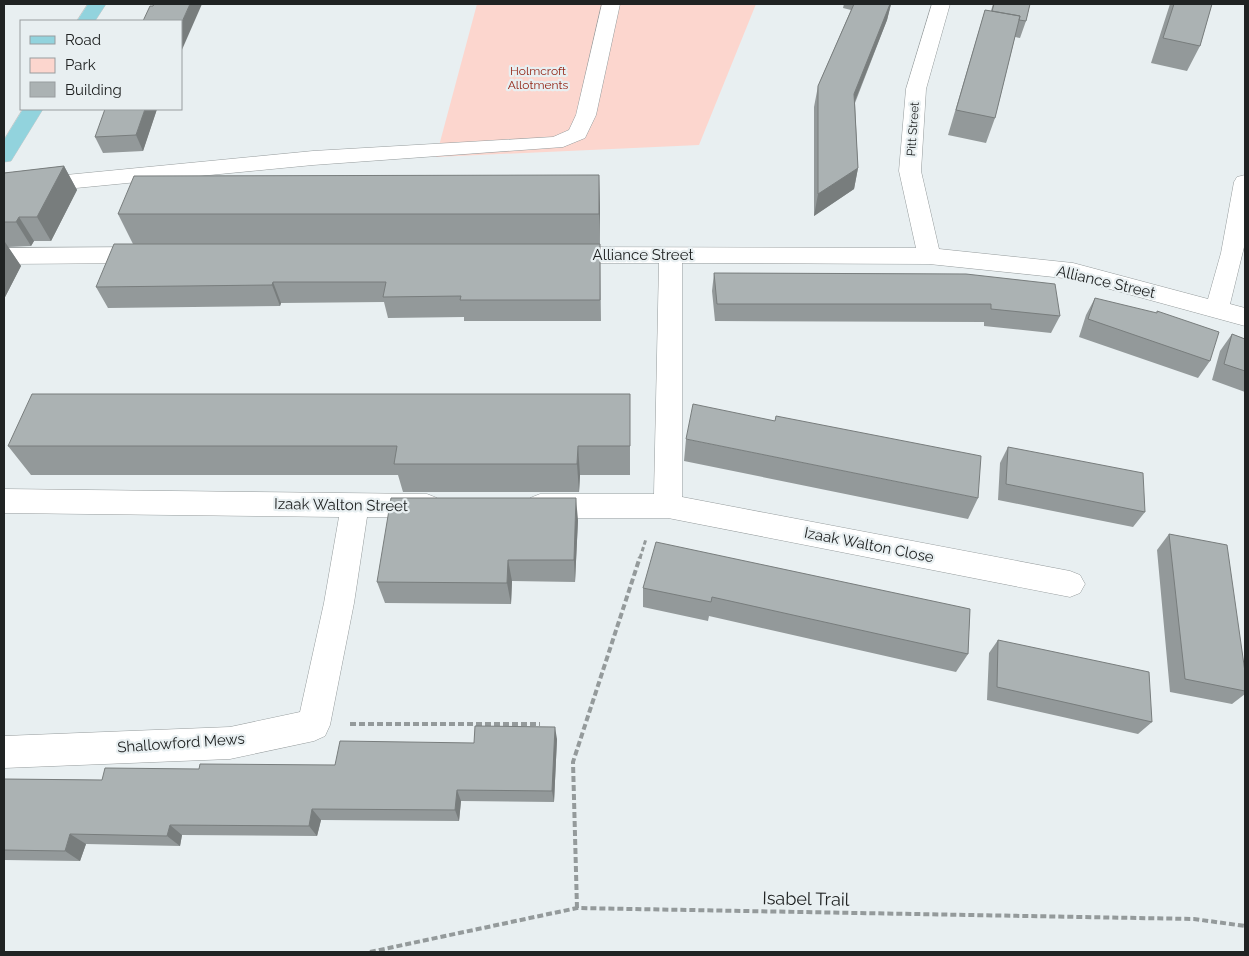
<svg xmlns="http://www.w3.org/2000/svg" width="1249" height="956" font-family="Raleway,sans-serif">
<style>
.green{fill:#fcd6ce}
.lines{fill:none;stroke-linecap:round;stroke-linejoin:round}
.minor-casing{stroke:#969c9d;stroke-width:1}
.major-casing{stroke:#c9caca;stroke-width:1}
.path-far1{stroke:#949a9b;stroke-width:3;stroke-dasharray:4.5 2.5;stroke-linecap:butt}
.path{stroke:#949a9b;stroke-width:4;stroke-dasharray:6 3;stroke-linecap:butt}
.minor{fill:#fff;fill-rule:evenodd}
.major{fill:#92d3dd;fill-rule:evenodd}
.wall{fill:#93999a}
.shaded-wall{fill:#787d7d}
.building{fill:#abb2b3;stroke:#787d7d}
.labels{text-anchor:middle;stroke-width:4.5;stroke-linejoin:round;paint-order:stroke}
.far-park-label{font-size:12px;fill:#932616;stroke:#e8eff1}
.far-street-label{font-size:12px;fill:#202323;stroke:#e8eff1}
.street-label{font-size:15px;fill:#202323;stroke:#e8eff1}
.near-street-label{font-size:18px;fill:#202323;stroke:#e8eff1}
</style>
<rect width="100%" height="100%" fill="#e8eff1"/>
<!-- green -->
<path class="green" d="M477 4H756L699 145 436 157Z"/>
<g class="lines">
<!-- minor casing -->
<g class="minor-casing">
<path id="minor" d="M602 4H620L596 115 585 138 563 147 313 165 4 195V181L313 151 553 137 569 130 576 115Z
M932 4H950L926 89 921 171 939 249 1073 263 1208 299 1221 253 1234 182 1237 177 1245 175V243L1230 304 1245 308V326L1073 279 929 264 682 263V497L1070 571 1080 575 1085 584 1080 593 1070 597 668 518H540L530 514 526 506 530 498 540 494H654L659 263H563L555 261 551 255 555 249 563 247 916 248 899 171 906 89Z
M147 247 155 249 159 255 155 261 147 263 4 264V248Z
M4 489 427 494 437 498 441 506 437 514 427 518 367 517 354 603 330 725 325 736 314 741 230 759 4 768V736L230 727 300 712 324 603 339 517 4 513Z"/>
</g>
<!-- major casing -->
<g class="major-casing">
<path id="major" d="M88 4H106L95 21H77Z
M23 109H43L11 161 4 162V140Z"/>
</g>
<!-- path-far1 -->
<path class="path-far1" d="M640 558 646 539"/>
<!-- path -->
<path class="path" d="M350 724H540
M577 908 573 762 640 557
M370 952 577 908 1194 919 1245 926"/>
<!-- minor -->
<use href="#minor" class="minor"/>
<!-- major -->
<use href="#major" class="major"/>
</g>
<!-- wall -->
<path class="wall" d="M844 4H891L887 20 855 103 858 168 854 189 814 216V107L818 86 851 10 843 8Z
M993 4H1030L1026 21 1020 38 1015 37 995 118 986 143 948 135 985 10 991 11Z
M1170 4H1212L1200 46 1187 71 1151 63Z
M157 109 143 151 103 153 95 137Z
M64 166 77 190 51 241H34L31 246 8 247 21 266 4 299V173Z
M599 175 601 321H464V317L388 318 384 302 281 303 280 306 108 308 96 287 133 244 118 214Z
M714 273 966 274 1060 316 1051 333 984 326V322L715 321 712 291Z
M1095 298 1210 361 1198 378 1079 337 1086 315Z
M1232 334 1245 339V392L1212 380 1220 351Z
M686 439 978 498 968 519 684 461Z
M8 446H630V475H580L579 492H403L398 475H31Z
M1008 447 1145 512 1133 527 998 500 1000 463Z
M578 520 575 582 512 581 511 604 385 603 377 582Z
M1169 534 1245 672V694L1232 704 1170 692 1157 550Z
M643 588 970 609 968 654 956 672 709 616 708 621 643 607Z
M998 640 1152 722 1138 734 987 700 989 653Z
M557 739 554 802 461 801 459 821 321 820 317 836 182 835 180 846 86 844 80 861 4 860V779L102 780 199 769 335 765 474 743Z"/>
<!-- shaded-wall -->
<path class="shaded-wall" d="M190 4H202L181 52V24Z
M890 4H891L887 20 849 116 854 94Z
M145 109H157L143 151 136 135Z
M64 166 77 190 51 241 37 217Z
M858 168 854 189 814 216 818 194Z
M599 175 600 207V245L599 214Z
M19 217 34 241 31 246 16 222Z
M5 242 21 266 4 299V245Z
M273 282 281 303 280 306 272 285Z
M578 446 580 475 579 492 577 464Z
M576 498 578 520 575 582 574 560Z
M508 560 512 581 511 604 507 583Z
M555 727 557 739 554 802 552 791Z
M457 790 461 801 459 821 455 810Z
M312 809 321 820 317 836 309 826Z
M170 825 182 835 180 846 167 836Z
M70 834 86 844 80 861 65 851Z"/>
<!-- building -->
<path class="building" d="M154 4H190L181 24V21H143L150 6H153Z
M854 4H890L854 94 858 168 818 194V86Z
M994 4H1030L1026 21 1019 20 1020 16 992 11Z
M1174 4H1212L1200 46 1163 38Z
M985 10 1020 16 995 118 956 110Z
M105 109H145L136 135 95 137Z
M64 166 37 217H19L16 222H4V173Z
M599 175V214H118L134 176Z
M114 244H600V300H460L461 296 383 297 386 282H273L272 285 96 287Z
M714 273 966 274 1055 284 1060 316 991 309V304H717Z
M1095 298 1157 313V311L1219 332 1210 361 1088 319Z
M1232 334 1245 339V371L1224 364Z
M32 394H630V446H578L577 464H394L397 446H8Z
M693 404 775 421 776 416 981 456 978 498 686 439Z
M1008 447 1143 473 1145 512 1006 484Z
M391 498H576L574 560H508L507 583 377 582Z
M1169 534 1227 545 1245 672V691L1185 679Z
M656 542 970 609 968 654 712 597 711 602 643 588Z
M998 640 1149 672 1152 722 997 687Z
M475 726 555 727 552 791 457 790 455 810 312 809 309 826 170 825 167 836 70 834 65 851 4 850V779L102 780 105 768 199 769 200 764 335 765 340 741 474 743Z"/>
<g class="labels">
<!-- far-park labels -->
<g class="far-park-label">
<text x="538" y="75">Holmcroft<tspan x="538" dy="14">Allotments</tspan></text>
</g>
<!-- far-street labels -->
<g class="far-street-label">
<text transform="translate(913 129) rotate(-86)" y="4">Pitt Street</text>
</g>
<!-- street labels -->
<g class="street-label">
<text x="643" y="260">Alliance Street</text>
<text transform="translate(1106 282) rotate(13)" y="5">Alliance Street</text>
<text transform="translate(341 505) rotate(1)" y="5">Izaak Walton Street</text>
<text transform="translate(869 545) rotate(11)" y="5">Izaak Walton Close</text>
<text transform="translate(181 743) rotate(-4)" y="5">Shallowford Mews</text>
</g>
<!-- near-street labels -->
<g class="near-street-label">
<text transform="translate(806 899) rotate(1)" y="6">Isabel Trail</text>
</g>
</g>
<!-- border -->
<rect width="1249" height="956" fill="none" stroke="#202323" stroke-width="10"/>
<!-- legend -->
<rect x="20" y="20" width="162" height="90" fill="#e8eff1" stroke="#989d9f"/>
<rect x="30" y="36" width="25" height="8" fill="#92d3dd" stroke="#989d9f"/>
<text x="65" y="45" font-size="15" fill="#202323">Road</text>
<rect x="30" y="58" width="25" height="15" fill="#fcd6ce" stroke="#989d9f"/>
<text x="65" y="70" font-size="15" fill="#202323">Park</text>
<rect x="30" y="82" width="25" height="15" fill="#abb2b3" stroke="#989d9f"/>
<text x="65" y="95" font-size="15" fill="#202323">Building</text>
</svg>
